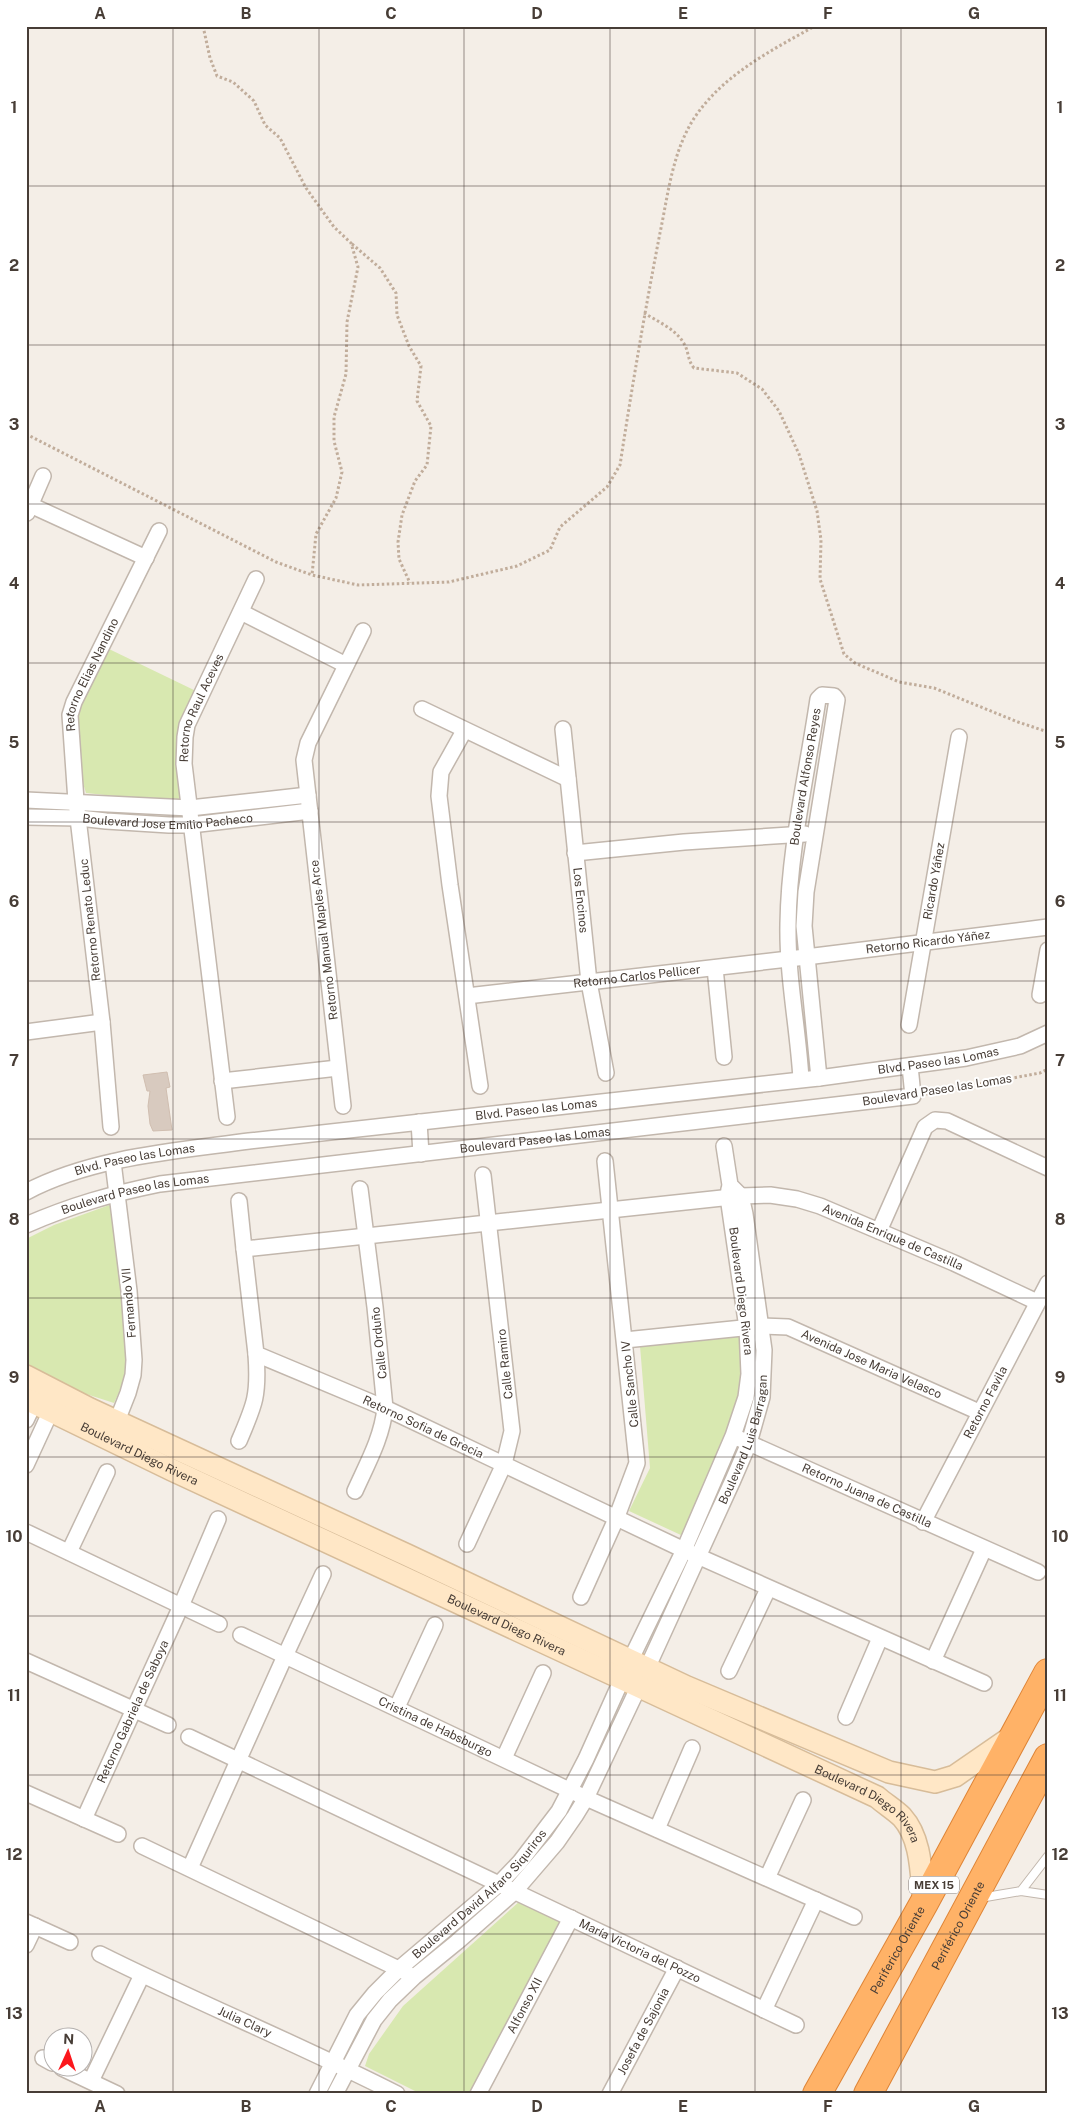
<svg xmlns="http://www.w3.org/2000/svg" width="1074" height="2120" font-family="'Public Sans',sans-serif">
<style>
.green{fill:#d8e8b0}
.building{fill:#d8cabf;stroke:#d0beb0}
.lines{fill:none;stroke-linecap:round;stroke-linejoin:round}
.lane-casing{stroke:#c2b7ad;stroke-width:10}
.street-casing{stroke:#c2b7ad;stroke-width:18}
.secondary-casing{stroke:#d7bc99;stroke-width:24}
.highway-casing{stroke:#de8436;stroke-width:30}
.path{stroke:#c1ad9b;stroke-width:3;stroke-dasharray:2.5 2.5;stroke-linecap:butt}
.lane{stroke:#fff;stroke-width:8}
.street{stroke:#fff;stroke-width:15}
.secondary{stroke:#ffe7c6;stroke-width:21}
.highway{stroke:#ffb267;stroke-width:28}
.grid{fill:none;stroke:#473d36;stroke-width:1;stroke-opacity:0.55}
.labels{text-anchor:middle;stroke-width:4;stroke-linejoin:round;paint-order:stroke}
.shield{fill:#fff;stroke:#7e7772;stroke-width:1}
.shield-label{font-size:11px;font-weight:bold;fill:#473d36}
.street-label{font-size:12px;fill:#473d36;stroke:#fff}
.neatline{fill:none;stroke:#473d36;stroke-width:2}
.grid-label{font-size:16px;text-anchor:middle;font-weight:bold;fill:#473d36}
</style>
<rect width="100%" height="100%" fill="#f4eee7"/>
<!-- green -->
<path class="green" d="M109 649 196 691 177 732 185 793 180 800 144 799 86 793 82 780 76 714Z
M115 1203 130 1369 114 1403 83 1393 26 1363V1239L54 1225Z
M745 1334 743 1394 683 1536 629 1511 650 1468 640 1346Z
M521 1900 566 1921 472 2094H421L365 2066 369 2054 403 2006Z"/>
<!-- building -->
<path class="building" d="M167 1072 170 1087 166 1088 172 1130 153 1131 150 1124 148 1106 150 1091H147L143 1075Z"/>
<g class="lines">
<!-- lane casing -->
<g class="lane-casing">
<path id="lane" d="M1021 1891 1048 1895
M980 1898 1021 1891 1048 1856"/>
</g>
<!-- street casing -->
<g class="street-casing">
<g id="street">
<path d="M26 503 146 558"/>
<path d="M27 513 43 476"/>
<path d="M241 612 346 665"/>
<path d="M422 709 568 779"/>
<path id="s1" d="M563 729 589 982 606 1073"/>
<path d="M464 731 441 772 439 796 450 885 480 1086"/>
<path d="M26 800 190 808 308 795"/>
<path id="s2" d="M26 817 79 818 106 821 169 825H191L310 811"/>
<path d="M575 853 684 842 805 834"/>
<path d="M715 968 724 1057"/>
<path d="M1040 995 1048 950"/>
<path id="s3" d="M467 996 806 957 1048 927"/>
<path id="s4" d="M909 1025 959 737"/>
<path d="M26 1032 102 1022"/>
<path id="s5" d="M801 1079C798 1028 787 976 788 924 789 849 807 774 818 699L822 695 834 696 837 700 806 892 804 926 819 1078"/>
<path d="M222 1081 338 1068"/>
<path d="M343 1106 304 760 308 743 363 631"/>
<path id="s6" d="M227 1117 184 764 185 737 187 725 256 579"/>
<path d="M419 1122 421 1154"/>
<path id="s7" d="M111 1127 102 1022 76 801 70 715 74 702 159 531"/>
<path id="s8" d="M26 1192C92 1157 176 1151 249 1141L819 1078 966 1058 1020 1046 1048 1033"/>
<path d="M239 1201 244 1249"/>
<path id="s9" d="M26 1225C72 1205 111 1194 160 1184L913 1096 910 1066"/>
<path d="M879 1231 925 1127 935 1120 947 1121 1048 1168"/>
<path id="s10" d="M625 1340 762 1326 788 1327 979 1412"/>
<path d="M26 1420 38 1395"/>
<path d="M113 1431 128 1393 133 1375 134 1360 129 1291 113 1162"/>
<path id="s11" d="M740 1439 1038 1572"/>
<path d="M239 1441C255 1404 259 1395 256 1354"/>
<path d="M26 1465 55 1402"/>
<path d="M355 1491C367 1464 382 1438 385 1408L375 1307 360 1189"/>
<path id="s12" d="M923 1522 1048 1283"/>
<path d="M26 1532 219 1624"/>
<path d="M467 1544 504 1464 512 1431 483 1175"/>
<path d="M69 1552 107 1472"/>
<path d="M581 1597 616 1519 637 1463 605 1161"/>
<path id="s13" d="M241 1635 586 1798 854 1917"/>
<path d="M26 1661 168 1725"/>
<path d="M933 1661 984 1549"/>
<path d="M729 1671 768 1589"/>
<path id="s14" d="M984 1683 684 1550 385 1408 256 1354 244 1249 741 1196 770 1195 797 1199 820 1206 954 1263 1037 1302"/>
<path d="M397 1707 435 1625"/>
<path d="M846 1717 880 1638"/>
<path id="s15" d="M189 1737 796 2025"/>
<path d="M504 1758 543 1673"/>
<path d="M26 1793 118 1834"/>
<path id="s16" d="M84 1819 181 1606 218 1519"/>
<path d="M657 1829 692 1748"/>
<path d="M142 1846 407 1973"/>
<path d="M190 1868 285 1656 323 1574"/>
<path d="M767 1878 803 1800"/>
<path d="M26 1922 70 1942"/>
<path d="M26 1945 35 1926"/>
<path id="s17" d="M100 1954C198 2003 299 2044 397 2094"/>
<path d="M764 2010 816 1900"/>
<path d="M43 2058 52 2063"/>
<path d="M62 2068 117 2094"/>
<path d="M91 2081 142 1975"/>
<path id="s18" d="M317 2094 357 2015 375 1993 400 1968 498 1885 520 1862 559 1811 586 1759 630 1661 684 1550 733 1436 746 1397 749 1374 747 1328 728 1197 729 1189"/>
<path id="s19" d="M335 2094 374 2020 390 2000 414 1977 457 1942 514 1892 557 1842 575 1816 586 1798 639 1686 733 1480 749 1443 762 1397 764 1350 745 1214 741 1196 730 1185 724 1146"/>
<path id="s20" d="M478 2094 571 1918"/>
<path id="s21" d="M610 2094 677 1968"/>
</g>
</g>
<!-- secondary casing -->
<g class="secondary-casing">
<g id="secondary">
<path d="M26 1376 90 1409 407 1555 687 1687 889 1772 935 1782 955 1776 1013 1736"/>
<path id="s22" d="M26 1399 172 1470 877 1797C885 1804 895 1810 902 1817 922 1839 921 1875 924 1903"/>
</g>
</g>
<!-- highway casing -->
<g class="highway-casing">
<g id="highway">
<path id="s23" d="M817 2094 924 1903 1048 1673"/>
<path id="s24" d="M868 2094 1048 1758"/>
</g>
</g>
<!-- path -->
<path class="path" d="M203 26 210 58 217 76 233 82 254 101 265 125 280 138 306 188 334 227 351 243 358 267 347 322 346 374 334 417V441L342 472 336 498 316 534 312 575
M352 244 380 268 396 293 397 315 409 346 421 366 417 401 431 426 427 465 415 481 402 515 398 542 399 559 410 583
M644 313C657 321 675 329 683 342 689 350 687 360 694 368L737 373 762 389 779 411 799 454 817 511 821 540 820 579 844 654 855 663 899 682 934 688 1018 722 1048 732
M26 434 276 562 312 575 358 585 449 582 517 566 550 550 560 527 607 487 620 465C632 387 645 310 660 233 668 195 672 154 693 120 721 76 770 51 815 26
M926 1094 1040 1073 1048 1069"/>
<!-- lane -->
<use href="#lane" class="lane"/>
<!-- street -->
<use href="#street" class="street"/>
<!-- secondary -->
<use href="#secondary" class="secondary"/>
<!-- highway -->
<use href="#highway" class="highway"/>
</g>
<!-- grid -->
<path class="grid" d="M173 26V2094M319 26V2094M464 26V2094M610 26V2094M755 26V2094M901 26V2094M26 186H1048M26 345H1048M26 504H1048M26 663H1048M26 822H1048M26 981H1048M26 1139H1048M26 1298H1048M26 1457H1048M26 1616H1048M26 1775H1048M26 1934H1048"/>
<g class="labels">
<!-- shield labels -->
<rect class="shield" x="909" y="1876.5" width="50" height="17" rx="4"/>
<g class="shield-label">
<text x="934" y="1889">MEX 15</text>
</g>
<!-- street labels -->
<g class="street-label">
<text dy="4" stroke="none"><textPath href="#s7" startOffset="459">Retorno Elias Nandino</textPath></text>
<text dy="4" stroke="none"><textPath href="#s6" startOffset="415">Retorno Raul Aceves</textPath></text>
<text dy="4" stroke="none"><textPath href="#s5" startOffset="304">Boulevard Alfonso Reyes</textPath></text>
<text dy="4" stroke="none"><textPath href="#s2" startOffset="142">Boulevard Jose Emilio Pacheco</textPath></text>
<text dy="4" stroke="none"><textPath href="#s4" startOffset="146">Ricardo Yáñez</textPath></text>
<text dy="4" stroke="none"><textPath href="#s1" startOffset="172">Los Encinos</textPath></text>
<text transform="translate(90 920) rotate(-96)" y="4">Retorno Renato Leduc</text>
<text transform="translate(324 940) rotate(-97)" y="4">Retorno Manual Maples Arce</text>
<text dy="4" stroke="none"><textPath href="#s3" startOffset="464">Retorno Ricardo Yáñez</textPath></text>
<text dy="4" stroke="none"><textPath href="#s3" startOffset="171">Retorno Carlos Pellicer</textPath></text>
<text dy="4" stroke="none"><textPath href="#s8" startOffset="924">Blvd. Paseo las Lomas</textPath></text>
<text transform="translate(937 1090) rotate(-9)" y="4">Boulevard Paseo las Lomas</text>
<text dy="4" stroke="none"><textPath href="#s8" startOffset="519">Blvd. Paseo las Lomas</textPath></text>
<text dy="4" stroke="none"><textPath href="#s9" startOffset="518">Boulevard Paseo las Lomas</textPath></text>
<text dy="4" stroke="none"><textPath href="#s8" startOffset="114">Blvd. Paseo las Lomas</textPath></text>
<text dy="4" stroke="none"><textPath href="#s9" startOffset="114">Boulevard Paseo las Lomas</textPath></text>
<text dy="4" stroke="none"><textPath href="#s14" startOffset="1564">Avenida Enrique de Castilla</textPath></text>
<text transform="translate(741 1291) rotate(83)" y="4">Boulevard Diego Rivera</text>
<text transform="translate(129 1303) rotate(-95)" y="4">Fernando VII</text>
<text transform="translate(379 1343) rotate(-96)" y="4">Calle Orduño</text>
<text transform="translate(505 1364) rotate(-96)" y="4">Calle Ramiro</text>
<text dy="4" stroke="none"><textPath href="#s10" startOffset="255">Avenida Jose Maria Velasco</textPath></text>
<text transform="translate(630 1384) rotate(-96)" y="4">Calle Sancho IV</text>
<text dy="4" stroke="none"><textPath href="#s12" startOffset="135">Retorno Favila</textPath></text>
<text transform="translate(423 1427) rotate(25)" y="4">Retorno Sofia de Grecia</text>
<text dy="4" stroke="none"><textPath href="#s19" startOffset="785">Boulevard Luis Barragan</textPath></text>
<text dy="4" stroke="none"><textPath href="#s22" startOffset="126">Boulevard Diego Rivera</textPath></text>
<text dy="4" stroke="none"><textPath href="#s11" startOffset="139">Retorno Juana de Castilla</textPath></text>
<text dy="4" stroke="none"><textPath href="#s22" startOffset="531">Boulevard Diego Rivera</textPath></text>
<text dy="4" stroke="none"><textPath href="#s16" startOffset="118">Retorno Gabriela de Saboya</textPath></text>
<text dy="4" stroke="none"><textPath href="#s13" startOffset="215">Cristina de Habsburgo</textPath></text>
<text dy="4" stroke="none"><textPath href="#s22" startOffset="936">Boulevard Diego Rivera</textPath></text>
<text dy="4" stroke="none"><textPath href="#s18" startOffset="261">Boulevard David Alfaro Siquriros</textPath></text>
<text dy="4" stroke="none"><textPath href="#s24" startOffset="191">Periférico Oriente</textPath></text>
<text dy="4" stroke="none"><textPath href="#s15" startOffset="499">María Victoria del Pozzo</textPath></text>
<text dy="4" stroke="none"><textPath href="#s23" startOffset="165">Periferico Oriente</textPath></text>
<text dy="4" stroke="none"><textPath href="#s20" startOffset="100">Alfonso XII</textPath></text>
<text dy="4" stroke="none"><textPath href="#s17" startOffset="160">Julia Clary</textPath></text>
<text dy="4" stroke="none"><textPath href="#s21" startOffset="71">Josefa de Sajonia</textPath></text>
</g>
</g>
<!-- border -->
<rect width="1074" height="2120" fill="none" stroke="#ffffff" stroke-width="55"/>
<!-- north arrow -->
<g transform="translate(68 2052) rotate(3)"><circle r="24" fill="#ffffff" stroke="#b5b1af"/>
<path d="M0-4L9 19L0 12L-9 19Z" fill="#fb171c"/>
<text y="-8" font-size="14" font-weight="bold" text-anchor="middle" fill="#473d36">N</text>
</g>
<rect x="28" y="28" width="1018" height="2064" class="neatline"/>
<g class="grid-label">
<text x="100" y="19">A</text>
<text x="246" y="19">B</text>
<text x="391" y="19">C</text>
<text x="537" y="19">D</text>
<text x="683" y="19">E</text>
<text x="828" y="19">F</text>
<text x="974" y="19">G</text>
<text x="14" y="113">1</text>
<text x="1060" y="113">1</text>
<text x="14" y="271">2</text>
<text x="1060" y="271">2</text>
<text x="14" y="430">3</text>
<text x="1060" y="430">3</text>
<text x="14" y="589">4</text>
<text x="1060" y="589">4</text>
<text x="14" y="748">5</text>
<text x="1060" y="748">5</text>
<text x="14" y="907">6</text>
<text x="1060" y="907">6</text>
<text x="14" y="1066">7</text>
<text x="1060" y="1066">7</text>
<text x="14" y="1225">8</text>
<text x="1060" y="1225">8</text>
<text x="14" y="1383">9</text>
<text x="1060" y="1383">9</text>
<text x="14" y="1542">10</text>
<text x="1060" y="1542">10</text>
<text x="14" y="1701">11</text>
<text x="1060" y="1701">11</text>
<text x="14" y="1860">12</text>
<text x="1060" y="1860">12</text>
<text x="14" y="2019">13</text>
<text x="1060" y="2019">13</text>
<text x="100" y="2112">A</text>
<text x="246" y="2112">B</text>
<text x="391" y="2112">C</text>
<text x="537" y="2112">D</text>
<text x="683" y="2112">E</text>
<text x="828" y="2112">F</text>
<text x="974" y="2112">G</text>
</g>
</svg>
